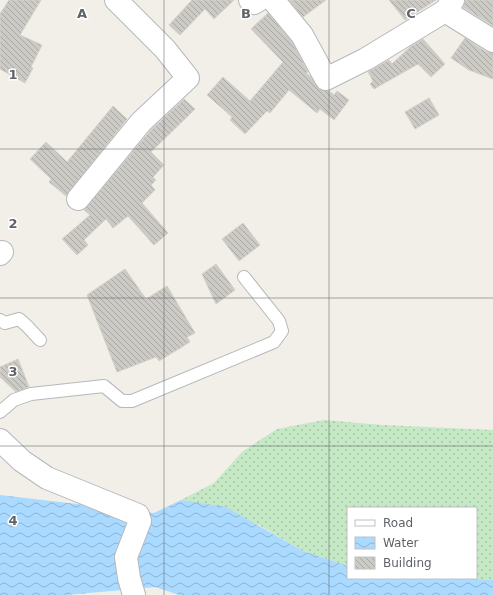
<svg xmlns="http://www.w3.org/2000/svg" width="493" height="595" font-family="'DejaVu Sans',sans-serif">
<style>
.grass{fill:url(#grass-dots)}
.water{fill:url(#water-waves)}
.building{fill:url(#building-back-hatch);stroke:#d6d1c6}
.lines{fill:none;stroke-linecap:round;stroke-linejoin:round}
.lane-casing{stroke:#b5b8bc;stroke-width:14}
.street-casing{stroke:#b5b8bc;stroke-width:24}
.lane{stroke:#fff;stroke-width:12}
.street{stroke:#fff;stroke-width:22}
.grid{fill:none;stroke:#5f6368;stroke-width:1;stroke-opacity:0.55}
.grid-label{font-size:13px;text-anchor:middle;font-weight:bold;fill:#5f6368;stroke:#fff;stroke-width:3;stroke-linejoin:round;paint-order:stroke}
</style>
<defs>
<pattern id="grass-dots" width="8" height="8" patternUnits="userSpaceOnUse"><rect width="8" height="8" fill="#c5e8c5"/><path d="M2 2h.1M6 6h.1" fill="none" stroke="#a3c0a4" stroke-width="1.8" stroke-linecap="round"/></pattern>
<pattern id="water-waves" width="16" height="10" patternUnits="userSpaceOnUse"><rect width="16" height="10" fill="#aadaff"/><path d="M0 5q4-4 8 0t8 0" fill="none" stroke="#8eb4d2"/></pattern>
<pattern id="building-back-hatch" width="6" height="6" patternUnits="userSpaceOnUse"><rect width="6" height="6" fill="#cccac5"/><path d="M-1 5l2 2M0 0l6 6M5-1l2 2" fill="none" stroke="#a9a8a4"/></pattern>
</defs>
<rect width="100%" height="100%" fill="#f1efe8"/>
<!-- grass -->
<path class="grass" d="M324 420 383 425 493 430V580L462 578H476V508H348V566L303 551 259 525 181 500 214 483 242 452 277 429Z"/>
<!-- water -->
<path class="water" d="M0 495 154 513 181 500 226 507 303 551 348 566V578H462L493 580V595H179L155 587 67 595H0Z"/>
<!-- building -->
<path class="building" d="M9 0H41L20 35 42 45 31 67 33 68 25 83 0 69V14Z
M192 0H234L214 19 205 9 180 35 169 25Z
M289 0H326L303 17Z
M389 0H436L405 20Z
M465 0H493V26L463 7Z
M268 13 292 42 308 72 306 73 311 77 319 89 329 91 334 95 337 91 349 100 334 120 320 109 317 113 289 90 270 113 267 111 245 134 230 120 232 117 207 95 223 77 250 101 283 62 251 29Z
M465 38 486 52 493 53V79L469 70 451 58Z
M423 39 445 64 431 77 418 64 374 89 370 84 373 81 368 72 389 60 392 64 410 47Z
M429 98 439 115 415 129 405 112Z
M184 99 195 109 151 152 164 165 153 177 156 180 151 185 155 190 142 203 168 233 154 245 128 216 113 228 106 219 84 240 88 245 77 255 62 239 90 215 84 210 150 131Z
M113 106 127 119 66 196 49 182 51 179 30 159 46 142 67 162Z
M243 223 260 245 239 261 222 239Z
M216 264 235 290 216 304 202 274Z
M125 269 146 299 167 286 195 333 187 337 190 342 159 361 156 357 117 372 87 295Z
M18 359 29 387 16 392 0 377V367Z"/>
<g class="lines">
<!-- lane casing -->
<g class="lane-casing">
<path id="lane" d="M0 320 5 323 19 319 27 326 40 340
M0 412 14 400 31 394 104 386 122 401H132L274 342 282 331 279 321 244 277"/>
</g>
<!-- street casing -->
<g class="street-casing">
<path id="street" d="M250 0 254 3 259 0
M273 0 302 35 326 79 366 59 445 11
M453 0 445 11 493 41
M78 199 141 122 188 78 165 49 116 0
M0 254 2 252
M0 440 22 461 47 478 138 515 140 521 126 557 129 578 134 595"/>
</g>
<!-- lane -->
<use href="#lane" class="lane"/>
<!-- street -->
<use href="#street" class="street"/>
</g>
<!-- grid -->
<path class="grid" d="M164 0V595M329 0V595M0 149H493M0 298H493M0 446H493"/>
<g class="grid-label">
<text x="82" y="18">A</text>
<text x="246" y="18">B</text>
<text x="411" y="18">C</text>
<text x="13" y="79">1</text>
<text x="13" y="228">2</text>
<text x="13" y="376">3</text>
<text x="13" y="525">4</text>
</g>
<!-- legend -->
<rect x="347" y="507" width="130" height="72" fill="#ffffff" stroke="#bfc1c3"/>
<rect x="355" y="520" width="20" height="6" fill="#ffffff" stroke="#bfc1c3"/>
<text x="383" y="527" font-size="12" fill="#5f6368">Road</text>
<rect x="355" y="537" width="20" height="12" fill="url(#water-waves)" stroke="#bfc1c3"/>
<text x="383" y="547" font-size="12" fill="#5f6368">Water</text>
<rect x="355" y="557" width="20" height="12" fill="url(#building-back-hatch)" stroke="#bfc1c3"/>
<text x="383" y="567" font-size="12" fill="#5f6368">Building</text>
</svg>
